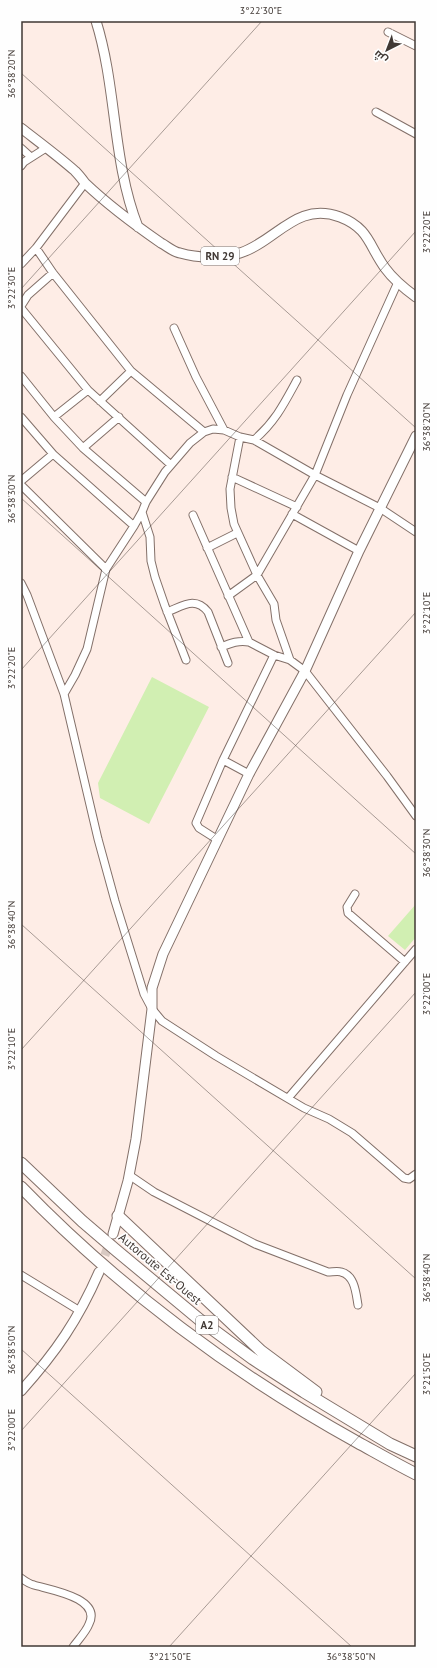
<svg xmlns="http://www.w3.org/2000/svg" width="437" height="1668" font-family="'PT Sans',Cairo,sans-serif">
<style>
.green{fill:#d1efb2}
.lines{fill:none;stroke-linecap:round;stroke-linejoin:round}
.major-tunnel{stroke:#d8c9c2;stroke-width:9;stroke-dasharray:9 4.5;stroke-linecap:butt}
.minor-casing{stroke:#837069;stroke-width:9}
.major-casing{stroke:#837069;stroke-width:11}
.highway-casing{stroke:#837069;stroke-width:13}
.minor{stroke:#fff;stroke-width:7}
.major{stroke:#fff;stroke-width:9}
.highway{stroke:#fff;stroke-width:11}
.ticks{fill:none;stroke:#403834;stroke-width:1;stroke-opacity:0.45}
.labels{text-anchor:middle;stroke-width:3.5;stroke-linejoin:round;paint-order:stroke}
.shield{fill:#fefefe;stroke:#797371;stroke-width:1}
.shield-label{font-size:11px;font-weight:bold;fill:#403834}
.street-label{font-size:12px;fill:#403834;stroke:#fefefe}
.neatline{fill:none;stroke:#403834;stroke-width:1.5}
.ticks-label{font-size:10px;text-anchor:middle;fill:#403834}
</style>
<rect width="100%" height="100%" fill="#feede6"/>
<!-- green -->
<path class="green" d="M152 677 209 707 149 824 100 798 98 783Z
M416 904V937L405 950 388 936Z"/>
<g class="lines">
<!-- major-tunnel -->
<path class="major-tunnel" d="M100 1268 111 1239"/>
<!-- minor casing -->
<g class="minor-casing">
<path id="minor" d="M388 32 416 46
M376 112 416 134
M21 148 31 157
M21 166 24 162 46 148
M85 183 36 248 53 273 131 371 204 432
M21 264 36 248
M21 306 28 295 53 273
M21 308 88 390 171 465
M174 328 196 377 224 430
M21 376 54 417 83 448 146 502
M100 401 131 371
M21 417 53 454 134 526
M54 417 88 390
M240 437 230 489 231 508 234 524 257 575 274 604 276 620 290 660
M254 440C275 422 284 404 297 380
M83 448 119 417
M232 477 297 507
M21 481 53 454
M21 485 106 569
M142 512 150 537 151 561 155 577 165 606 186 660
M292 514 359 551
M193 515 249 642 274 655 290 660 305 671 387 776 416 816
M207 548 237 533
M21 583 27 595 64 694 98 839 115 901 144 994 152 1009 162 1021 216 1056 304 1108 329 1119 352 1133 404 1178 409 1179 416 1174
M228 596 257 575 315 475 347 395 398 282
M167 612C183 606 195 596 208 612L228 663
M221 647C231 643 239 640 249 642
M64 694 75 675 87 649 106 569 134 526 142 512 146 502 165 472 190 443 204 432 213 429 224 430 240 437 254 440 315 475 380 508 416 532
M223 760 249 774
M218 840 199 828 196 823 223 760 274 655
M355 894 347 907 348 913 405 962
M289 1097 416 949
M129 1175 154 1192 255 1244 328 1272C332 1272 338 1271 341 1272 355 1275 356 1294 358 1305
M21 1275 80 1311
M21 1578C25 1581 29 1584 34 1585 51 1590 102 1598 89 1624 86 1632 78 1640 73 1647"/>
</g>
<!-- major casing -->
<g class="major-casing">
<path id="major" d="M96 21C117 88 112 161 138 227
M21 128C39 142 58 156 75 171 79 175 82 179 85 183 108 205 135 225 161 243 167 246 173 252 180 253 197 258 222 259 240 253 277 241 296 201 340 217 369 228 369 246 385 268 393 279 405 289 416 297
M113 1234 128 1181 136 1139 152 1009V988L163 954 249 774 305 671 359 551 416 436
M21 1391C56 1352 78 1320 99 1272"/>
</g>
<!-- highway casing -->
<g class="highway-casing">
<path id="highway" d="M21 1163 82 1221 117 1251 200 1320 253 1359 304 1392 390 1444 416 1456
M21 1187C119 1288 234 1374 357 1442 377 1453 396 1464 416 1474
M118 1216 261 1351 316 1392"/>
</g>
<!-- minor -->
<use href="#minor" class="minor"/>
<!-- major -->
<use href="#major" class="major"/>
<!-- highway -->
<use href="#highway" class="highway"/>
</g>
<!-- ticks -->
<path class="ticks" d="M21 73 416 428M21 289 262 21M21 498 416 854M21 670 416 231M21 924 416 1279M21 1050 416 612M21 1349 352 1647M21 1431 416 992M169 1647 416 1373"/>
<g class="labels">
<!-- shield labels -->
<g class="shield">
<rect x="201" y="247" width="38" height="18" rx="3"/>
<rect x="196" y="1316" width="22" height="18" rx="3"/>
</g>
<g class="shield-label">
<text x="220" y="260">RN 29</text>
<text x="207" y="1329">A2</text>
</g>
<!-- street labels -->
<g class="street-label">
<text transform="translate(160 1269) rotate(40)" y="4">Autoroute Est-Ouest</text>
</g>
</g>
<!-- border -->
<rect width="437" height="1668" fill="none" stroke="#fefefe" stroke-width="44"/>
<!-- north arrow -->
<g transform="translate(387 50) rotate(222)" stroke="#fefefe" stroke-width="3" paint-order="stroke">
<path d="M0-3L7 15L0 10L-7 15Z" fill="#403834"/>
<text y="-6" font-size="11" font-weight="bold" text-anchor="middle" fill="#403834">ش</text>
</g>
<rect x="22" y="22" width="393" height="1624" class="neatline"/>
<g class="ticks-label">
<text x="261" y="14">3°22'30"E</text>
<text transform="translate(11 74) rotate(-90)" y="4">36°38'20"N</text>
<text transform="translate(426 232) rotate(-90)" y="4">3°22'20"E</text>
<text transform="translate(11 288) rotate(-90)" y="4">3°22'30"E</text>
<text transform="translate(426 427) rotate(-90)" y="4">36°38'20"N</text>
<text transform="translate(11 499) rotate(-90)" y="4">36°38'30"N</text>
<text transform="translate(426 613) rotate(-90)" y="4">3°22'10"E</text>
<text transform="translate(11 668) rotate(-90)" y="4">3°22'20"E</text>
<text transform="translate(426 853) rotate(-90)" y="4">36°38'30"N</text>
<text transform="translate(11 925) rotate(-90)" y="4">36°38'40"N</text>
<text transform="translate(426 994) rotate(-90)" y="4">3°22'00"E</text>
<text transform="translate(11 1049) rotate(-90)" y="4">3°22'10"E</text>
<text transform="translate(426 1278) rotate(-90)" y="4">36°38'40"N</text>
<text transform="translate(11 1350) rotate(-90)" y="4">36°38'50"N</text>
<text transform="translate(426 1374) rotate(-90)" y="4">3°21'50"E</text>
<text transform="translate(11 1430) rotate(-90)" y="4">3°22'00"E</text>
<text x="170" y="1660">3°21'50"E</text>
<text x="351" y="1660">36°38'50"N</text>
</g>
</svg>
